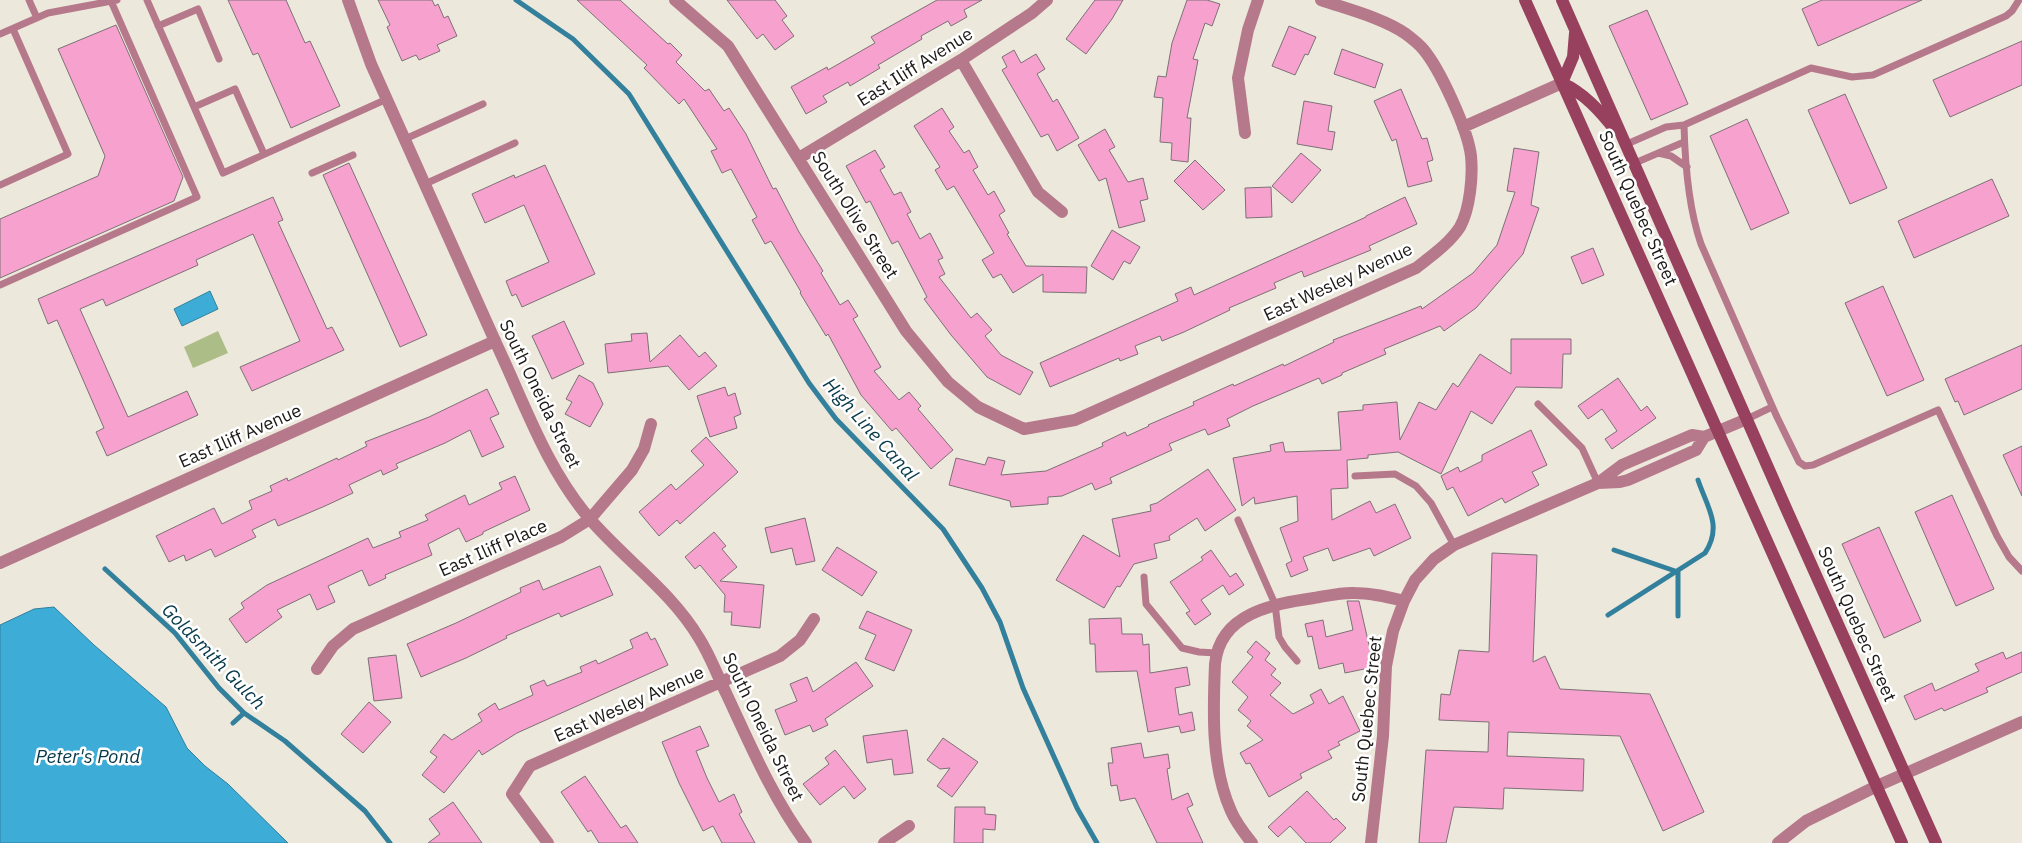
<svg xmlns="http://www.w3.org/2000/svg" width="2022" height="843" font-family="'IBM Plex Sans',sans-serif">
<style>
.green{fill:#acbd87}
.water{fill:#3dacd6;stroke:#33809c}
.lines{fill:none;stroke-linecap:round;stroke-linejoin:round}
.stream{stroke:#33809c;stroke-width:5}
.building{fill:#f7a1ce;stroke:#7d7176}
.service{stroke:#b6798b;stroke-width:7}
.minor{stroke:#b6798b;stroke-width:12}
.tertiary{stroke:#b6798b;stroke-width:12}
.secondary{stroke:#97415f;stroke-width:12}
.labels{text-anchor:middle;stroke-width:5;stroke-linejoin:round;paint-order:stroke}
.street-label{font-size:18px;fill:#1c1a16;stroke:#fff}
.water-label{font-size:19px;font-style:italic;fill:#053849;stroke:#fff}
</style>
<rect width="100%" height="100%" fill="#ede8dc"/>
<!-- green -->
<path class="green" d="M218 331 228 353 193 368 184 347Z"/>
<!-- water -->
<path class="water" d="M210 291 218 309 182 326 174 309Z
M54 607 94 645 166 707 187 748 205 766 228 784 288 843H0V625L34 609Z"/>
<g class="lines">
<!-- stream -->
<path class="stream" d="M516 0 573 39 629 94 809 383 836 419 943 529 982 588 1000 622 1023 688 1077 808 1097 843
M1614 550 1678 572
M105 569 175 633 219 688 244 713 285 741 365 811 390 843
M1678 572V616
M1608 615 1705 553C1723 526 1707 507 1698 480
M233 723 244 713"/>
</g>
<!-- building -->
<path class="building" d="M228 0H286L305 43 310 41 340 106 291 128 258 53 253 55Z
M378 0H432L435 6 438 4 444 18 448 16 457 36 437 45 440 51 419 60 416 55 402 61 387 27 390 25Z
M577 0H620L668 44 670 43 682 55 676 62 705 91 709 89 724 111 729 108 746 134 773 189 776 188 799 232 823 271 821 273 840 305 848 300 858 316 853 319 881 367 874 371 899 400 909 392 921 406 918 409 953 450 931 469 896 428 892 431 861 395 828 334 826 336 800 293 801 292 771 241 765 244 752 220 757 217 731 169 722 173 711 151 717 149 684 99 679 104 644 68 647 65Z
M727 0H775L787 16 782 20 794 36 775 50 763 34 757 39Z
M937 0H982L964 10 967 17 951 26 948 21 921 36 922 39 878 65 880 68 850 86 848 82 823 96 827 102 806 114 791 87 827 67 828 70 875 43 871 37Z
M1095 0H1123L1112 19 1086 54 1066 39Z
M1187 0H1207L1220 4 1212 26 1205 23 1193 59 1198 60 1187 118H1191L1188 162 1171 160 1172 143 1160 142 1163 98 1154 97 1158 76 1166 77 1172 43Z
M1822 0H1922L1818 46 1802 9Z
M1647 10 1688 104 1651 120 1609 26Z
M116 25 183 177 174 201 0 278V219L98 176 105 156 58 49Z
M1289 26 1316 37 1308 55 1305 54 1295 75 1272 66Z
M2022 41V85L1950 117 1933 80Z
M1342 49 1383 64 1375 88 1334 74Z
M1014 50 1021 63 1036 54 1045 69 1037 74 1053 102 1057 99 1079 138 1057 151 1048 134 1041 137 1002 70 1007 67 1002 57Z
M1401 89 1422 139 1427 138 1433 160 1427 162 1432 181 1408 187 1396 139 1392 141 1374 101Z
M1845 94 1887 188 1850 204 1808 110Z
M1304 101 1332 106 1328 131 1335 132 1332 150 1297 144Z
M942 108 954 127 949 131 964 153 969 150 978 167 973 170 988 195 994 191 1005 211 999 215 1009 233 1007 234 1026 266 1087 267 1086 293 1043 292V274L1013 293 1001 274 993 278 982 260 994 253 954 186 947 190 935 170 940 167 914 126Z
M1747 119 1789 213 1751 230 1710 136Z
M1105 129 1115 147 1109 150 1128 182 1143 178 1148 199 1140 201 1145 221 1119 228 1106 178 1099 181 1078 145Z
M1514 148 1539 152 1531 205 1539 208 1523 254 1476 308 1444 331 1440 326 1384 349 1386 354 1342 373V375L1322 384 1319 378 1253 406 1227 419 1230 426 1208 435 1205 429 1169 444 1172 450 1110 478 1112 483 1095 490 1092 483 1062 496 1048 497V504L1011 507 1010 501 949 485 956 458 985 465 988 457 1005 461 1001 475 1046 471 1103 446 1102 443 1125 432 1127 436 1149 426 1148 425 1194 405 1193 402 1233 384 1234 386 1283 364 1284 366 1334 342 1333 340 1421 306 1422 309 1473 273 1497 245 1515 192 1507 191Z
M875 150 885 167 880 170 894 195 901 192 911 212 907 214 920 239 930 233 943 258 938 260 945 274 939 277 971 318 977 313 992 330 985 336 1001 355 1033 372 1020 395 987 377 951 335 924 299 927 297 898 241 892 244 870 201 866 203 846 166Z
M1301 153 1321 170 1292 203 1272 186Z
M1195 160 1225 190 1203 210 1174 181Z
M349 163 427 335 400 347 323 175Z
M545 165 595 274 522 307 516 294 512 296 506 281 549 262 524 205 485 223 472 194 514 175 515 178Z
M1992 179 2009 216 1914 258 1898 221Z
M1271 187 1272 217 1246 218 1245 188Z
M273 197 283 220 278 222 327 329 332 327 344 350 252 391 240 367 300 341 253 234 196 260 198 265 106 306 103 299 80 309 128 417 187 391 198 415 107 456 96 432 104 428 57 320 48 324 38 299Z
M1405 197 1417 224 1369 246 1371 250 1304 277 1302 271 1274 283 1276 288 1229 308 1230 310 1184 332 1162 341 1160 336 1135 346 1138 354 1120 361 1119 358 1050 387 1040 363 1178 301 1175 294 1191 287 1194 295 1366 217V216Z
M1112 230 1140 247 1130 264 1124 261 1113 280 1091 266Z
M1593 248 1604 275 1582 284 1571 257Z
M1883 286 1924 380 1887 396 1845 303Z
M564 321 584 364 552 379 532 336Z
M647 333 650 362 680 335 699 357 705 352 717 366 689 390 668 366 608 373 605 344 632 341 631 334Z
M1511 339H1571V354H1563L1562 388 1516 387 1492 424 1471 411 1441 474 1398 452 1368 455V458L1347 460 1348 488 1331 489 1332 520 1370 501 1376 513 1395 504 1411 538 1374 556 1370 548 1333 561 1328 548 1303 557 1308 570 1291 577 1286 564 1292 561 1280 528 1298 521 1297 496 1255 504 1254 497 1242 506 1233 458 1271 451 1270 445 1283 442 1285 452 1341 450 1338 412 1363 410V405L1397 402 1400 440 1419 402 1436 410 1453 383 1458 387 1480 354 1511 374Z
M2022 345V389L1964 415 1958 401 1955 402 1945 379Z
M579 375 593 383 603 404 590 427 565 414 572 402 566 399Z
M1618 378 1641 411 1647 406 1656 418 1612 449 1605 439 1617 431 1602 409 1588 419 1578 406Z
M725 387 728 396 735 393 741 414 734 417 737 428 710 437 697 396Z
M487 389 499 414 490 418 504 447 482 457 470 430 445 443 396 464 398 468 383 475 381 470 349 485 353 493 325 506 278 526 275 519 252 530 256 537 215 557 211 549 186 561 184 555 169 562 156 536 214 508 222 524 252 509 249 501 272 491 270 486 287 478 288 481 337 458 338 460 367 446 365 442 429 417Z
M1531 430 1547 465 1532 472 1539 485 1505 503 1502 498 1468 516 1453 487 1447 490 1441 476 1458 467 1460 472 1482 461V455Z
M706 437 738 472 680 524 677 520 659 536 639 512 671 484 676 490 704 465 691 451Z
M2022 446V496L2003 455Z
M1208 469 1236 510 1205 531 1197 518 1169 536 1170 540 1154 544 1157 558 1134 564 1120 587 1117 586 1104 608 1056 580 1083 535 1120 557 1112 519 1151 511 1150 505 1157 503Z
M515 476 530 510 483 532V534L466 542 459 528 428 544 432 555 385 575 386 578 369 586 362 570 328 586 335 602 317 610 310 594 277 610 282 617 246 643 229 619 244 608 241 603 267 585 368 538 373 548 401 537 399 532 428 520 425 515 465 495 469 505 502 489 499 483Z
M1952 495 1994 589 1956 606 1915 512Z
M805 518 815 561 796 565 792 548 771 553 765 528Z
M1879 527 1921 621 1884 638 1842 544Z
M714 532 726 546 722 549 737 567 720 581 764 585 760 628 731 625 732 612H724L725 595 700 565 695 569 685 557Z
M837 547 877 572 862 596 822 570Z
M1211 550 1230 577 1236 573 1244 585 1229 595 1223 585 1201 600 1211 614 1195 625 1186 613 1190 611 1170 582 1203 560 1201 557Z
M1492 553 1537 555 1533 662 1545 656 1560 689 1650 694 1704 812 1663 831 1620 736 1508 732 1507 756 1584 759 1583 791 1504 788 1503 809 1454 807 1446 843H1419L1426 750 1488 752 1489 722 1439 720 1441 694 1450 695 1459 650 1489 652Z
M600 566 613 595 561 617 559 613 506 636 507 638 466 658 421 677 407 644 456 623 521 592 520 588 539 580 543 590Z
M1347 601H1359L1374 667 1345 673 1343 663 1319 669 1312 636 1308 637 1305 624 1323 620 1326 637 1353 630Z
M867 611 912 630 894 671 865 659 876 635 859 628Z
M1121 618 1122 634H1142L1143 645 1149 644 1150 673 1187 667 1190 685 1175 688 1179 715 1192 712 1195 730 1181 733 1179 726 1148 732 1137 671 1096 672 1095 644H1090L1089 619Z
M647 632 651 640 655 638 668 665 517 733 482 755 479 750 444 793 422 775 437 757 430 752 444 734 452 740 482 721 478 714 495 703 499 710 533 695 530 686 544 680 547 686 582 672 580 667 596 660 598 664 633 648 630 640Z
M1256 641 1270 653 1265 660 1276 669 1271 675 1281 683 1270 695 1293 714 1314 703 1310 695 1321 689 1329 704 1343 696 1360 731 1338 742 1340 745 1328 751 1332 758 1300 774 1302 778 1269 797 1250 763 1246 764 1240 753 1263 740 1247 726 1251 721 1238 710 1248 697 1232 682 1253 657 1247 652Z
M2003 652 2006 659 2022 652V672L1986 688 1988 692 1944 711 1942 708 1915 720 1904 696 1932 683 1935 691 1979 671 1975 664Z
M396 655 402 698 374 701 368 658Z
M856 662 873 686 825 719 828 725 813 732 810 725 785 735 775 710 797 701 790 684 807 677 813 692Z
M369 702 391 722 363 753 341 734Z
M700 726 709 746 696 751 707 778 719 802 734 794 742 812 739 814 755 843H722L713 826 703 831 679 783 662 742Z
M907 730 913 773 894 775 892 759 867 763 863 736Z
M943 738 978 762 952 797 937 786 950 768 940 769 927 760Z
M1141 743 1144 758 1168 754 1170 768 1167 769 1172 800 1188 793 1193 805 1187 808 1203 843H1157L1135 798 1120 801 1117 785 1111 786 1108 763H1113L1111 748Z
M835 750 866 789 854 799 844 786 820 805 803 784 829 764 825 758Z
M585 776 621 828 626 825 638 843H599L591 830 588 832 561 792Z
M1307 791 1334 820 1336 818 1346 828 1330 843H1306L1290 826 1278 837 1268 827Z
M453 802 482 843H428L440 834 429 819Z
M955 807H985V814L996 815 995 830 983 829V843H954Z"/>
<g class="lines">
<!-- service -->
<path class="service" d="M29 0 37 18
M147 0 223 173 387 99
M158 26 198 9 219 59
M0 34 48 13 117 0
M194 107 235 89 264 154
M1684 125C1685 164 1688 207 1701 244L1777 417 1799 462 1805 466 1813 465 1938 410 1997 536 2009 557 2022 571
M405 139 483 104
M1627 144 1666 127 1684 125 1811 68 1852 77 1873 75 2006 16 2012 11 2019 0
M1658 153 1671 156 1687 167
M1635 163 1684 142
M312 173 353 155
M425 184 515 143
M0 185 68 154 13 29
M0 285 197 197 111 1
M1538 404 1582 448 1598 483
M1747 419 1772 407
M1355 476 1395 474 1416 486 1431 503 1454 545
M1238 520 1275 604 1279 637 1285 647 1297 661
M1144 577 1146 604 1182 648 1199 652 1216 653"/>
<!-- minor -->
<path class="minor" d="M675 0 728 46 906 331 948 382 978 407 1024 429 1075 420 1416 268C1431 256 1449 244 1460 227 1470 209 1473 176 1471 156 1468 130 1440 69 1423 49 1418 43 1411 38 1406 34 1383 18 1347 9 1321 0
M961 60 1038 192 1062 212
M1463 127 1562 83
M1245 133 1238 78 1248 30 1258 0
M799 158 961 60 1032 13 1047 0
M495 341C524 402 545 466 589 518 624 559 671 591 699 638 710 655 717 675 726 693 750 744 772 797 806 843
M1598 483 1622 465 1692 435 1704 437 1747 419
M317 669 333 646 353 629 561 537 590 519 632 470 644 449 651 424
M548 843 512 794 530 766 780 656 800 640 814 619
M884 843 909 826
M1252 843C1244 833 1236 823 1231 811 1211 766 1213 712 1215 664 1220 613 1273 604 1314 598 1327 596 1342 592 1355 593 1372 593 1388 597 1404 601
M1371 843 1383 736 1386 666 1393 631 1404 601 1415 580 1434 559 1454 545 1598 483 1620 482 1628 480 1696 450 1704 437
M1778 843 1806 821 1877 786"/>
<!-- tertiary -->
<path class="tertiary" d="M0 563 495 341 371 64 348 0
M1877 786 2022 722"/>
<!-- secondary -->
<path class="secondary" d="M1525 0 1902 843
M1562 0 1785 506 1936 843
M1575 33 1573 57 1562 83C1584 93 1600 111 1615 130"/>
</g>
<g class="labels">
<!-- street labels -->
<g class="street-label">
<text transform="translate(915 67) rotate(-32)" y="6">East Iliff Avenue</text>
<text transform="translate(1638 208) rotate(66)" y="6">South Quebec Street</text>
<text transform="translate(855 215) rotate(58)" y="6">South Olive Street</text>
<text transform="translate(1338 282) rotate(-25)" y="6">East Wesley Avenue</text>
<text transform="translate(540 394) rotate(64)" y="6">South Oneida Street</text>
<text transform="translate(240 436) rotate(-24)" y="6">East Iliff Avenue</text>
<text transform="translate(493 548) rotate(-24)" y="6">East Iliff Place</text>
<text transform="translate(1857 624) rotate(66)" y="6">South Quebec Street</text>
<text transform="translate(629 704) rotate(-24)" y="6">East Wesley Avenue</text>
<text transform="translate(1367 719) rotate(-84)" y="6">South Quebec Street</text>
<text transform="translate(763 727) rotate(64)" y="6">South Oneida Street</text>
</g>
<!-- water labels -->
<g class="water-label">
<text transform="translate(871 429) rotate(48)" y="7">High Line Canal</text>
<text transform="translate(214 656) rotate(46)" y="7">Goldsmith Gulch</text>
<text x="88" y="763">Peter's Pond</text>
</g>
</g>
</svg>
